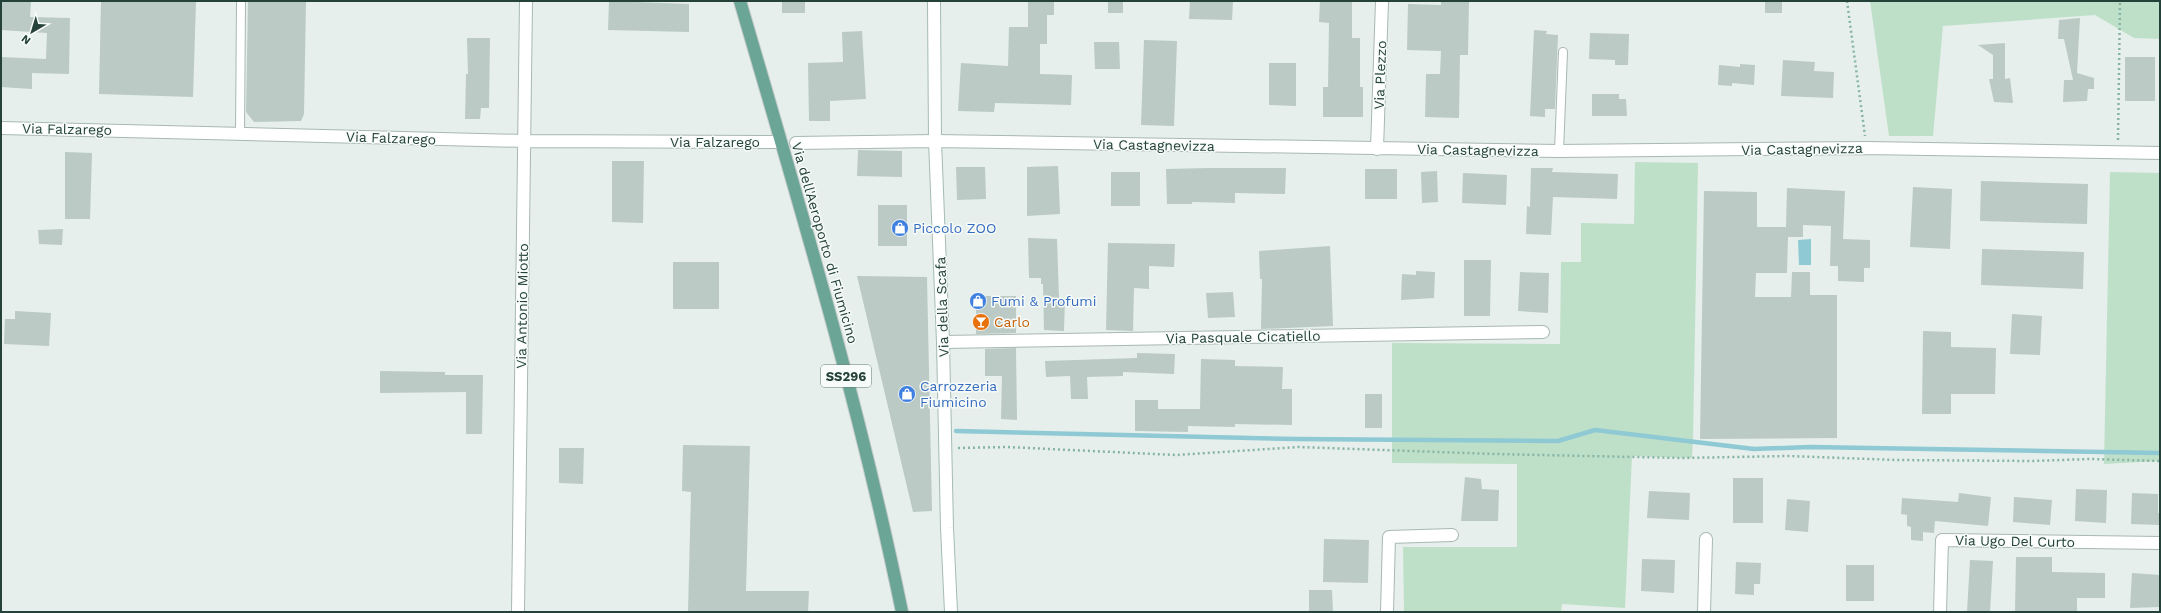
<svg xmlns="http://www.w3.org/2000/svg" width="2161" height="613" font-family="'Work Sans',sans-serif">
<style>
.green{fill:#bfe0c8}
.water{fill:#8ec9d4}
.lines{fill:none;stroke-linecap:round;stroke-linejoin:round}
.stream{stroke:#8ec9d4;stroke-width:4.5}
.building{fill:#bbcac4}
.lane-casing{stroke:#a8b8b2;stroke-width:10}
.street-casing{stroke:#a8b8b2;stroke-width:14}
.secondary-casing{stroke:#a4bbb3;stroke-width:14}
.primary-casing{stroke:#c2cac8;stroke-width:14}
.path{stroke:#86b3a5;stroke-width:2.5;stroke-dasharray:2 3;stroke-linecap:butt}
.lane{stroke:#fff;stroke-width:8}
.street{stroke:#fff;stroke-width:12}
.secondary{stroke:#fff;stroke-width:12}
.primary{stroke:#6aa596;stroke-width:12}
.labels{text-anchor:middle;stroke-width:3;stroke-linejoin:round;paint-order:stroke}
.shield{fill:#f7fbf9;stroke:#637a73;stroke-width:1}
.shield-label{font-size:13px;font-weight:bold;fill:#24423a}
.street-label{font-size:14px;fill:#24423a;stroke:#f7fbf9}
.shop-label{font-size:14px;fill:#366cbe;stroke:#f7fbf9;text-anchor:start}
.food-label{font-size:14px;fill:#c56008;stroke:#f7fbf9;text-anchor:start}
</style>
<rect width="100%" height="100%" fill="#e6efeb"/>
<!-- green -->
<path class="green" d="M1870 1H2160V39L2134 38 2095 15 1943 26 1933 136H1889Z
M1635 162 1698 163 1693 440 1692 458 1632 456 1625 608 1562 604 1561 612H1404L1403 547H1517V464L1392 463V343L1560 344 1561 262H1581V223L1634 224Z
M2110 172 2160 173V461L2104 464Z"/>
<!-- water -->
<path class="water" d="M1811 239V265H1799L1798 240Z"/>
<g class="lines">
<!-- stream -->
<path class="stream" d="M956 431 1296 439 1558 441 1595 430 1754 449 1810 447 2160 453"/>
</g>
<!-- building -->
<path class="building" d="M101 1H196L193 97 99 94Z
M248 1H306L304 114 301 121 254 122 246 112Z
M609 1 689 4V32L608 30Z
M782 1H805V13H782Z
M1028 1H1054V15H1047V44H1040V74L1072 75 1071 105 995 103 994 112 958 111 961 63 1008 66 1009 27H1028Z
M1108 1H1123V13H1108Z
M1190 1H1233L1232 20 1189 19Z
M1320 1H1352V38H1360V87H1363V117H1323V87H1328L1329 23 1319 22Z
M1441 1H1469L1468 55H1460L1459 118 1425 117 1426 74H1440L1441 51 1407 50 1408 4 1441 5Z
M1765 1H1782V13H1765Z
M1 2H31L30 17 70 18 69 74 32 73V89L1 87V57L46 59 47 33 1 30Z
M2080 18 2077 73 2094 78V89H2088L2087 101 2063 102 2064 80H2073L2064 39H2058L2059 20Z
M1534 30 1547 31 1546 34 1558 35 1555 109H1545V117L1530 116Z
M862 31 866 99 830 101V121H809L808 63 843 62 842 32Z
M1590 33 1629 34 1628 65H1615V60L1589 59Z
M467 38H490L489 108H481L480 119H465L466 74H468Z
M1144 40 1177 41 1174 126 1141 125Z
M1094 42H1119L1120 69H1095Z
M2005 43V79L2010 78 2013 103 1994 102 1989 79H1993V55L1978 45Z
M2125 57H2155V101H2125Z
M1783 60 1815 62 1814 71 1834 72 1833 98 1781 96Z
M1269 63H1296V106L1269 105Z
M1740 64 1755 65 1754 85 1732 83V86L1718 85 1719 65 1740 67Z
M1592 94H1619V99H1626L1627 116H1592Z
M858 150 902 151V177L857 176Z
M65 152 92 153 90 219H65Z
M612 161H644L643 223 612 222Z
M1058 166 1060 214 1027 216V167Z
M956 167H985L986 199 957 200Z
M1209 168H1286L1285 194 1235 193V203L1192 202V204H1167L1166 169Z
M1531 168H1553L1552 172 1618 174 1617 199 1553 197 1551 235 1526 234 1527 206 1530 207Z
M1365 169H1397V199H1365Z
M1437 171 1438 202 1422 203 1421 172Z
M1111 172H1140V206H1111Z
M1463 173 1507 175 1506 205 1462 203Z
M1981 181 2088 184 2087 224 1980 221Z
M1913 187 1952 189 1950 249 1910 247Z
M1787 188 1845 191 1843 239 1870 240V268H1864V282L1838 281V266H1830L1831 226 1803 225V237H1788L1787 273H1756L1755 297H1791L1792 272H1810V295H1837V438L1700 439 1704 191 1757 192V227H1786Z
M878 205H907V246H878Z
M63 229 62 245 39 244 38 230Z
M1028 238 1057 239 1059 298H1065L1064 331 1044 330 1043 284H1041V278H1029Z
M1108 243 1175 244 1174 267 1149 266V289L1134 288 1133 331 1106 330Z
M1330 246 1333 326 1261 329 1262 279H1260L1259 251Z
M1982 249 2084 252 2083 289 1981 285Z
M1464 260H1491L1490 316H1464Z
M673 262H719V309H673Z
M1416 271 1435 272 1434 298 1401 300 1402 274 1416 275Z
M1520 272 1549 273 1548 313 1518 311Z
M857 276 927 277 932 511 913 512Z
M1233 292 1235 317 1208 318 1206 293Z
M976 296H1016V333L976 334Z
M15 311 51 313 49 346 4 344 5 319H15Z
M2012 314 2042 316 2040 355 2010 354Z
M1923 331 1951 332V347L1996 348 1995 394H1951V414H1922Z
M1016 348 1017 420 1001 419 1002 376H985V349Z
M1137 353 1175 354 1174 374 1123 372V376L1087 377 1088 399H1071L1070 376 1046 377 1045 361 1137 358Z
M1201 359 1235 360V366L1283 367 1282 389H1292V425L1235 424V427L1188 426V432L1135 431V400H1158V409H1200Z
M380 371 445 372V375H483L482 434H466V392L380 393Z
M1365 394H1382V428H1365Z
M683 445 750 446 746 591H809L808 612H688L691 492 682 491Z
M559 448H584L583 484 559 483Z
M1465 477 1481 479 1482 489 1499 490 1498 521H1461Z
M1733 478H1763V523H1733Z
M2076 489 2107 490 2106 523 2075 521Z
M1649 491 1690 493 1689 520 1647 518Z
M1959 493 1991 497 1988 526 1935 521 1934 533 1923 532V541L1911 540V527L1907 526V515L1901 514 1902 498 1958 502Z
M2132 493 2158 494V513H2160V525L2131 524Z
M2014 497 2052 500 2050 525 2013 522Z
M1787 499 1810 501 1808 532 1785 530Z
M1324 539 1369 540 1368 583 1323 582Z
M2016 557H2052V572L2105 573V598H2077V612L2015 611Z
M1642 559 1675 560 1674 593 1641 591Z
M1970 560 1993 561 1990 612H1967Z
M1736 562 1761 563 1760 584H1754V595L1735 594Z
M1846 565H1874V601H1846Z
M2132 573 2160 575V607L2130 608Z
M1309 590H1332L1333 612H1309Z"/>
<g class="lines">
<!-- lane casing -->
<g class="lane-casing">
<path id="lane" d="M240 134 241 1
M1559 151 1563 52"/>
</g>
<!-- street casing -->
<g class="street-casing">
<path id="street" d="M1 128 524 141 781 142
M796 143 935 141 1559 151 1867 148 2160 153
M1377 149 1382 1
M943 342 1543 332
M518 612 526 1
M1387 612 1389 537 1452 535
M1704 612 1706 539
M1940 612 1942 540 2160 543"/>
</g>
<!-- secondary casing -->
<g class="secondary-casing">
<path id="secondary" d="M934 1 935 141 943 342 947 528 951 612"/>
</g>
<!-- primary casing -->
<g class="primary-casing">
<path id="primary" d="M740 1C799 203 860 406 902 612"/>
</g>
<!-- path -->
<path class="path" d="M1847 1 1865 136
M2118 140 2120 1
M958 448 1007 447 1176 455 1299 447 1494 454 1682 458 1789 456 1896 460 2033 461 2090 459 2160 461"/>
<!-- lane -->
<use href="#lane" class="lane"/>
<!-- street -->
<use href="#street" class="street"/>
<!-- secondary -->
<use href="#secondary" class="secondary"/>
<!-- primary -->
<use href="#primary" class="primary"/>
</g>
<!-- icons -->
<defs>
<g id="shop-disc" transform="scale(0.9)"><circle r="9.5" fill="#3f7fe0" stroke="#f7fbf9"/><path d="M-5-2.5h2.3a2.7 3.5 0 0 1 5.4 0H5L5.5 6h-11ZM-1.5-2.5h3a1.5 2.3 0 0 0-3 0Z" fill="#fff"/></g>
<g id="bar-disc" transform="scale(0.9)"><circle r="9.5" fill="#e8710a" stroke="#f7fbf9"/><path d="M-6-5H6L.8 .8V4.5H3.5V6h-7V4.5H-.8V.8Z" fill="#fff"/></g>
</defs>
<g fill-rule="evenodd">
<use href="#shop-disc" x="900" y="228"/>
<use href="#shop-disc" x="978" y="301"/>
<use href="#bar-disc" x="981" y="322"/>
<use href="#shop-disc" x="907" y="394"/>
</g>
<g class="labels">
<!-- shield labels -->
<rect class="shield" x="821" y="365" width="50" height="22" rx="3"/>
<g class="shield-label">
<text x="846" y="381">SS296</text>
</g>
<!-- street labels -->
<g class="street-label">
<text transform="translate(1380 75) rotate(-88)" y="5">Via Plezzo</text>
<text transform="translate(67 129) rotate(1)" y="5">Via Falzarego</text>
<text transform="translate(391 138) rotate(2)" y="5">Via Falzarego</text>
<text x="715" y="147">Via Falzarego</text>
<text transform="translate(1154 145) rotate(1)" y="5">Via Castagnevizza</text>
<text transform="translate(1802 149) rotate(-1)" y="5">Via Castagnevizza</text>
<text transform="translate(1478 150) rotate(1)" y="5">Via Castagnevizza</text>
<text transform="translate(825 243) rotate(74)" y="5">Via dell'Aeroporto di Fiumicino</text>
<text transform="translate(522 306) rotate(-89)" y="5">Via Antonio Miotto</text>
<text transform="translate(942 307) rotate(-92)" y="5">Via della Scafa</text>
<text transform="translate(1243 337) rotate(-1)" y="5">Via Pasquale Cicatiello</text>
<text transform="translate(2015 541) rotate(1)" y="5">Via Ugo Del Curto</text>
</g>
<!-- shop labels -->
<g class="shop-label">
<text x="913" y="233">Piccolo ZOO</text>
<text x="991" y="306">Fumi &amp; Profumi</text>
<text x="920" y="391">Carrozzeria<tspan x="920" dy="16">Fiumicino</tspan></text>
</g>
<!-- food labels -->
<g class="food-label">
<text x="994" y="327">Carlo</text>
</g>
</g>
<!-- border -->
<rect width="2161" height="613" fill="none" stroke="#24423a" stroke-width="4"/>
<!-- north arrow -->
<g transform="translate(32 32) rotate(218)" stroke="#f7fbf9" stroke-width="3" paint-order="stroke">
<path d="M0-3L7 15L0 10L-7 15Z" fill="#24423a"/>
<text y="-6" font-size="11" font-weight="bold" text-anchor="middle" fill="#24423a">N</text>
</g>
</svg>
